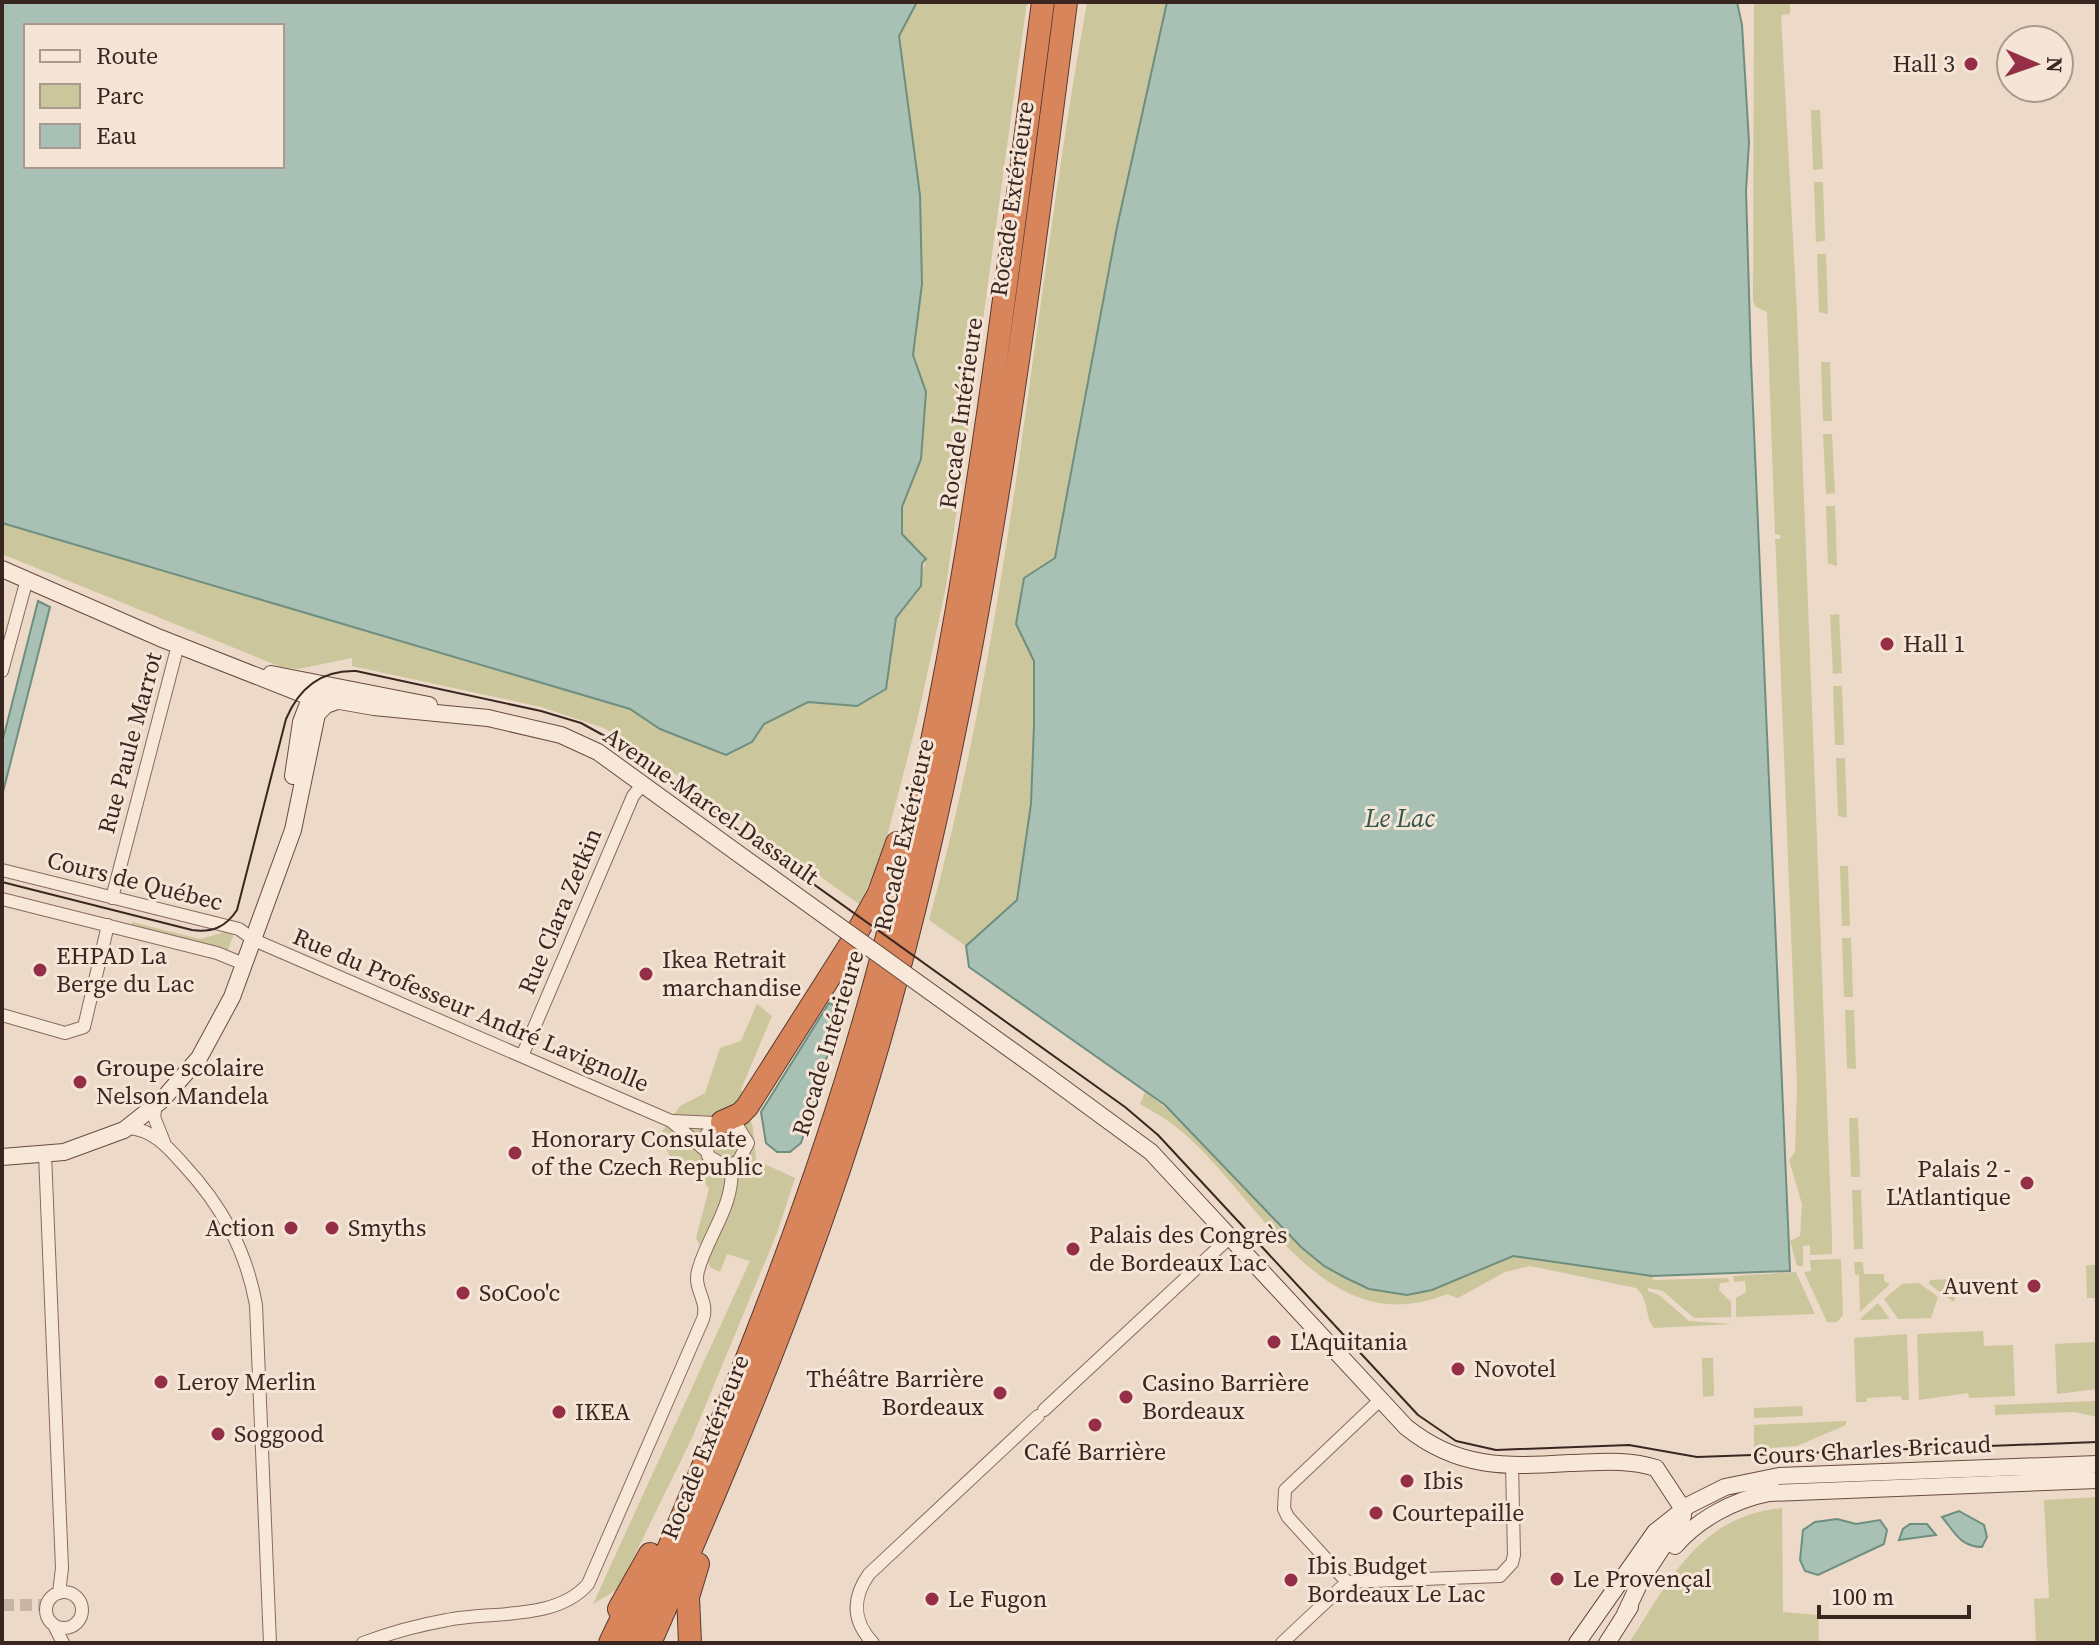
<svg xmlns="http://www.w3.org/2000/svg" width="2099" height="1645" font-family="'Source Serif 4',serif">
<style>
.green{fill:#cbc69b}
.water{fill:#a8c1b4;stroke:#6e8f80;stroke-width:2;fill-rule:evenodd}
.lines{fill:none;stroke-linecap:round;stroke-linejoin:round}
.street-tunnel{stroke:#c9b5a6;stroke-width:12;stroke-dasharray:12 6;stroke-linecap:butt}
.street-casing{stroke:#886a5d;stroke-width:14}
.secondary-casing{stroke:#6a4b40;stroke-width:18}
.highway-casing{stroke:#563a30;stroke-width:24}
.street{stroke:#f8e8da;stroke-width:12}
.secondary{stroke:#f8e8da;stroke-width:16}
.highway{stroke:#d9855b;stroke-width:22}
.tram{stroke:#392620;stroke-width:2}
.secondary-bridge-casing{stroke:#6a4b40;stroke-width:18;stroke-linecap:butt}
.secondary-bridge{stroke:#f8e8da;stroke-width:16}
.poi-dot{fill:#952f47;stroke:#f5e5d6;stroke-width:3}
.labels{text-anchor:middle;stroke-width:6;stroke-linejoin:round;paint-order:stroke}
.poi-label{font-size:24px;fill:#392620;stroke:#f5e5d6;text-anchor:start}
.street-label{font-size:24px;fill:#392620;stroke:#f5e5d6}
.water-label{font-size:26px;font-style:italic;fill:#30584c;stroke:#f5e5d6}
</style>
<rect width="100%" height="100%" fill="#edd9c7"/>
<!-- green -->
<path class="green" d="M917 2H1027L946 587 917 721 881 860 859 904 681 778 604 728 541 707 352 666V658L298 669 281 667 2 554V523L630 709 660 729 725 755 752 742 764 724 808 702 858 706 886 689 896 618 917 593 926 559 902 534V507L921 459 926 392 913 355 922 284 920 195 899 35Z
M1087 2H1167L1117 227 1055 558 1024 578 1016 624 1034 661V725L1031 804 1017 901 966 946 929 920C1012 621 1032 307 1087 2Z
M1754 2H1790V14L1781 15 1797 314 1832 1237V1254L1810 1255V1245L1803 1246V1266H1797L1790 1241 1800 1236 1802 1204 1789 1160 1795 1152 1797 1085 1776 554 1775 539H1780L1781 535 1775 534 1767 312 1756 307 1753 301Z
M1811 110H1820L1823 169 1813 170Z
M1814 182H1823L1825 241 1816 242Z
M1817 254H1826L1828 314 1819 312Z
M1821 362H1830L1832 421H1823Z
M1823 434H1832L1835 493 1826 494Z
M1826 506H1835L1837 566 1828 563Z
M1839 614 1842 673 1833 674 1830 615Z
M1833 686H1842L1844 745H1835Z
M1836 758H1845L1847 818 1838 816Z
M1840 866H1848L1850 926H1842Z
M132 922 200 939 229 931 235 932 227 952 131 927Z
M1842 938H1851L1853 997H1844Z
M757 1004 772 1016 741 1089 753 1128 756 1160 795 1178 777 1233 692 1438 618 1589 593 1604 750 1261 727 1254 720 1272 711 1268 696 1238 709 1189 702 1179 677 1169 659 1136 680 1106 705 1093 720 1048 741 1041Z
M1845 1010H1854L1856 1069 1847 1068Z
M1145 1092 1187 1124 1369 1289 1407 1295 1513 1256 1652 1276 1653 1280 1727 1278 1730 1282 1720 1283 1719 1290 1731 1302V1317L1694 1318 1663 1291 1648 1288V1291L1659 1295 1689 1321 1732 1324 1654 1328C1644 1316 1650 1300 1636 1288L1530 1266 1505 1272 1458 1298 1447 1294C1320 1346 1257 1190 1176 1127 1165 1118 1152 1111 1140 1104Z
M1849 1118H1858L1860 1177H1851Z
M1852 1190H1861L1863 1249H1854Z
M1841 1259 1843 1315 1837 1322H1827L1804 1272 1811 1271 1810 1260Z
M1854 1262H1863L1864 1274H1884V1281L1890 1284 1860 1312 1859 1275 1855 1274Z
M2086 1265H2097V1298H2087Z
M1796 1272 1815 1314 1736 1317V1298L1746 1292 1745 1281 1734 1282 1733 1276Z
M1950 1279 1957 1287 1954 1302 1929 1284 1930 1280Z
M1919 1283 1938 1297 1931 1318 1898 1319 1884 1299 1902 1284Z
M1878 1303 1890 1319 1861 1320V1318Z
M1983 1331 1984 1346 2013 1345 2015 1396 1969 1398 1968 1393 1919 1400 1917 1334Z
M1907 1334 1909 1400H1902L1901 1396 1867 1398V1402H1856L1854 1338Z
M2097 1342V1389L2057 1394 2055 1344Z
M1702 1358H1713L1714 1396 1703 1397Z
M2097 1401V1417L2074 1412 1995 1415V1405Z
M1802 1406 1803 1416 1754 1418V1408Z
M1846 1421V1425L1797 1446 1754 1449V1425Z
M2097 1497V1643H2036L2034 1599 2049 1598 2044 1500Z
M1782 1508 1783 1612 1818 1615 1819 1643H1629C1670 1580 1699 1516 1782 1508Z"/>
<!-- water -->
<path class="water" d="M2 2H917L899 36 920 195 922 284 913 355 926 392 921 459 902 507V534L926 559 922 563 921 586 896 618 886 689 857 706 808 702 764 724 752 742 726 755 660 729 630 709 2 523ZM282 26V166H26V26Z
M1167 2H1737L1742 25 1749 142 1746 191 1751 361 1790 1271 1652 1276 1513 1256 1432 1290 1407 1295 1369 1289 1346 1278 1324 1266 1301 1247 1165 1105 969 967 966 946 1017 900 1031 804 1034 725V661L1016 624 1024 578 1055 558 1117 227Z
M38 601 50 607 2 796V743Z
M829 1003 843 1009 830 1052 817 1074 818 1090 801 1143 790 1152H777L766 1143 761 1112Z
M1959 1511 1984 1525 1987 1537 1982 1547C1960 1547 1954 1531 1942 1517Z
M1837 1519 1856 1524 1880 1520 1887 1530 1884 1544 1818 1575 1805 1571 1800 1560 1803 1530 1815 1522Z
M1910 1524H1927L1936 1535 1899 1540 1903 1529Z"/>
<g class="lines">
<!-- street-tunnel -->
<path class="street-tunnel" d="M2 1605H46"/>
<!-- street casing -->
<g class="street-casing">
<path id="street" d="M2 671 27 579
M2 870 239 929 254 940 671 1121 705 1150
M112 898 178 645
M2 899 217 953 244 964
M2 1015 65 1033 84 1027 108 925
M522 1056 633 796 642 785
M156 1105 154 1117 164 1142
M673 1121 736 1124 748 1143 738 1162 725 1166 708 1156 706 1135 716 1124
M128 1128C152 1129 168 1147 183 1164 221 1205 246 1249 256 1305L270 1643
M45 1154 62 1568 59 1593
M1044 1410 1230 1237
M1347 1582 1500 1576 1512 1563 1514 1555 1512 1464
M46 1610a18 18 0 1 1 36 0a18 18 0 1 1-36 0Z
M54 1625 63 1643
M363 1643C390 1633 419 1625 447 1620 491 1611 556 1621 588 1584L703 1319C709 1301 693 1289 698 1271 707 1236 736 1204 731 1165
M873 1643C852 1621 852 1598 869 1574L1038 1416
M1282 1643 1347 1582 1288 1517 1284 1509 1285 1490 1380 1400"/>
</g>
<!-- secondary casing -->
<g class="secondary-casing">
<path id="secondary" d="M2 569 160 638 305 695 374 707 488 718 561 735 598 752 736 852
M271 674 429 705
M293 776 301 722 311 696
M1046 1075 1151 1152 1406 1427C1458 1469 1506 1467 1570 1463 1601 1462 1627 1459 1656 1468L1683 1509V1516L1641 1580 1625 1614
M2 1157 64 1152 124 1130 162 1100 199 1058 232 997 293 830 317 714 326 705 337 701
M1675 1546C1698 1519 1734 1500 1769 1493L2097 1480
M1577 1643 1655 1532 1689 1505 1725 1487 1779 1476 2097 1464
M1607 1643 1630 1607"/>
</g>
<!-- highway casing -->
<g class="highway-casing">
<path id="highway" d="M722 1122 740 1114 747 1107 850 945 879 893 897 843
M619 1609 650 1554
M610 1643 631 1599
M628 1643C723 1423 816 1202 878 971 964 654 1000 327 1043 2
M650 1643C743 1432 832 1218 892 995 981 671 1023 335 1066 2
M690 1643 688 1597 698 1564"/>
</g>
<!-- street -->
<use href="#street" class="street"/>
<!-- secondary -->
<use href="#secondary" class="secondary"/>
<!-- highway -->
<use href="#highway" class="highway"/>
<!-- tram -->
<path class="tram" d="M2 882 192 930C212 933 226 927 237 910L286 719C299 688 322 670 356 671L541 711 581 723 612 740 1125 1107 1158 1135 1418 1415 1456 1441 1496 1450 1629 1445 1697 1457 2097 1442"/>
<!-- secondary-bridge casing -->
<g class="secondary-bridge-casing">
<path id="secondary-bridge" d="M736 852 1046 1075"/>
</g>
<!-- secondary-bridge -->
<use href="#secondary-bridge" class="secondary-bridge"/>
</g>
<!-- markers -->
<g class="poi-dot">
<circle cx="1971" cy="64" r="8"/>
<circle cx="1887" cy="644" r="8"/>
<circle cx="40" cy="970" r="8"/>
<circle cx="646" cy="974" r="8"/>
<circle cx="80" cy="1082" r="8"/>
<circle cx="515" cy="1153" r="8"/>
<circle cx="2027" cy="1183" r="8"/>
<circle cx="291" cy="1228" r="8"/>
<circle cx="332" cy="1228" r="8"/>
<circle cx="1073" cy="1249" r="8"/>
<circle cx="2034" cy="1286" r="8"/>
<circle cx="463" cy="1293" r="8"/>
<circle cx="1274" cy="1342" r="8"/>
<circle cx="1458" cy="1369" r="8"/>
<circle cx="161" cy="1382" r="8"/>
<circle cx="1000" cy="1393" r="8"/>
<circle cx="1126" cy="1397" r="8"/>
<circle cx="559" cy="1412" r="8"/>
<circle cx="1095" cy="1425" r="8"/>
<circle cx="218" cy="1434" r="8"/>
<circle cx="1407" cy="1481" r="8"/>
<circle cx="1376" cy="1513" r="8"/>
<circle cx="1557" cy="1579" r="8"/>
<circle cx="1291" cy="1580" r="8"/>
<circle cx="932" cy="1599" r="8"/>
</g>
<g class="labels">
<!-- poi labels -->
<g class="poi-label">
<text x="1955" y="72" text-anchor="end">Hall 3</text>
<text x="1903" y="652">Hall 1</text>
<text x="56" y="964">EHPAD La<tspan x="56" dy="28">Berge du Lac</tspan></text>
<text x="662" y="968">Ikea Retrait<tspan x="662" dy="28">marchandise</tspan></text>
<text x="96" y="1076">Groupe scolaire<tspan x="96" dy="28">Nelson Mandela</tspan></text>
<text x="531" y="1147">Honorary Consulate<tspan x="531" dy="28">of the Czech Republic</tspan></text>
<text x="2011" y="1177" text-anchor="end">Palais 2 -<tspan x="2011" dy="28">L'Atlantique</tspan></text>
<text x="275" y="1236" text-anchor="end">Action</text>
<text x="348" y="1236">Smyths</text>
<text x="1089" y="1243">Palais des Congrès<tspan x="1089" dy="28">de Bordeaux Lac</tspan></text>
<text x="2018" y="1294" text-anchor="end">Auvent</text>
<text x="479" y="1301">SoCoo'c</text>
<text x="1290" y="1350">L'Aquitania</text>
<text x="1474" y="1377">Novotel</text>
<text x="984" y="1387" text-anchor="end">Théâtre Barrière<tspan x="984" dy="28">Bordeaux</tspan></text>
<text x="177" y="1390">Leroy Merlin</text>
<text x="1142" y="1391">Casino Barrière<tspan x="1142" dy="28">Bordeaux</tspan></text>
<text x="575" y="1420">IKEA</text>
<text x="234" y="1442">Soggood</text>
<text x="1095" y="1460" text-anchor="middle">Café Barrière</text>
<text x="1423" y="1489">Ibis</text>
<text x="1392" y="1521">Courtepaille</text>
<text x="1307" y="1574">Ibis Budget<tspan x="1307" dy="28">Bordeaux Le Lac</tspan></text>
<text x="1573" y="1587">Le Provençal</text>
<text x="948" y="1607">Le Fugon</text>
</g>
<!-- street labels -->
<g class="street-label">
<text transform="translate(1012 199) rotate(-82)" y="8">Rocade Extérieure</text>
<text transform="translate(961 413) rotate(-82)" y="8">Rocade Intérieure</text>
<text transform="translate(130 743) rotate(-75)" y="8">Rue Paule Marrot</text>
<text transform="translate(711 806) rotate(35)" y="8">Avenue Marcel Dassault</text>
<text transform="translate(904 835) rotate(-77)" y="8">Rocade Extérieure</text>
<text transform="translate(135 881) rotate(14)" y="8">Cours de Québec</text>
<text transform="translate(560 911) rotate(-67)" y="8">Rue Clara Zetkin</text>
<text transform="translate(471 1010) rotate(23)" y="8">Rue du Professeur André Lavignolle</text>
<text transform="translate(828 1043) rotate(-73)" y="8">Rocade Intérieure</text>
<text transform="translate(705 1447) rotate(-68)" y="8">Rocade Extérieure</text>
<text transform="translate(1872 1450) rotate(-3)" y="8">Cours Charles Bricaud</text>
</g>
<!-- water labels -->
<g class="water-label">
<text x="1400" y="827">Le Lac</text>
</g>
</g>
<!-- border -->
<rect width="2099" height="1645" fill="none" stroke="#392620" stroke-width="8"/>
<!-- legend -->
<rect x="24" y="24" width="260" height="144" fill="#f5e5d6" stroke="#aa998d" stroke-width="2"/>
<rect x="40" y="50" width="40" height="12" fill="#f8e8da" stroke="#aa998d" stroke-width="2"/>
<text x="96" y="64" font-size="24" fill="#392620">Route</text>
<rect x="40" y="84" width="40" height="24" fill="#cbc69b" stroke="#aa998d" stroke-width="2"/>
<text x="96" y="104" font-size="24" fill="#392620">Parc</text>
<rect x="40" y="124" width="40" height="24" fill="#a8c1b4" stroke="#aa998d" stroke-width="2"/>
<text x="96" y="144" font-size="24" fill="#392620">Eau</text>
<!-- north arrow -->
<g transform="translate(2035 64) rotate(92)"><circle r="38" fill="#f5e5d6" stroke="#aa998d" stroke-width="2"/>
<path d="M0-6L14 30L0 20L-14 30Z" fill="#952f47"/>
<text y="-12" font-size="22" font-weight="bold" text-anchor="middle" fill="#392620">N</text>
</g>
<!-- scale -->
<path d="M1819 1605v12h150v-12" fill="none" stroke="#392620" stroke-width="4"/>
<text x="1831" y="1605" font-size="24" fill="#392620" stroke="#f5e5d6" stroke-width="6" paint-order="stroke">100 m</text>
</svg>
